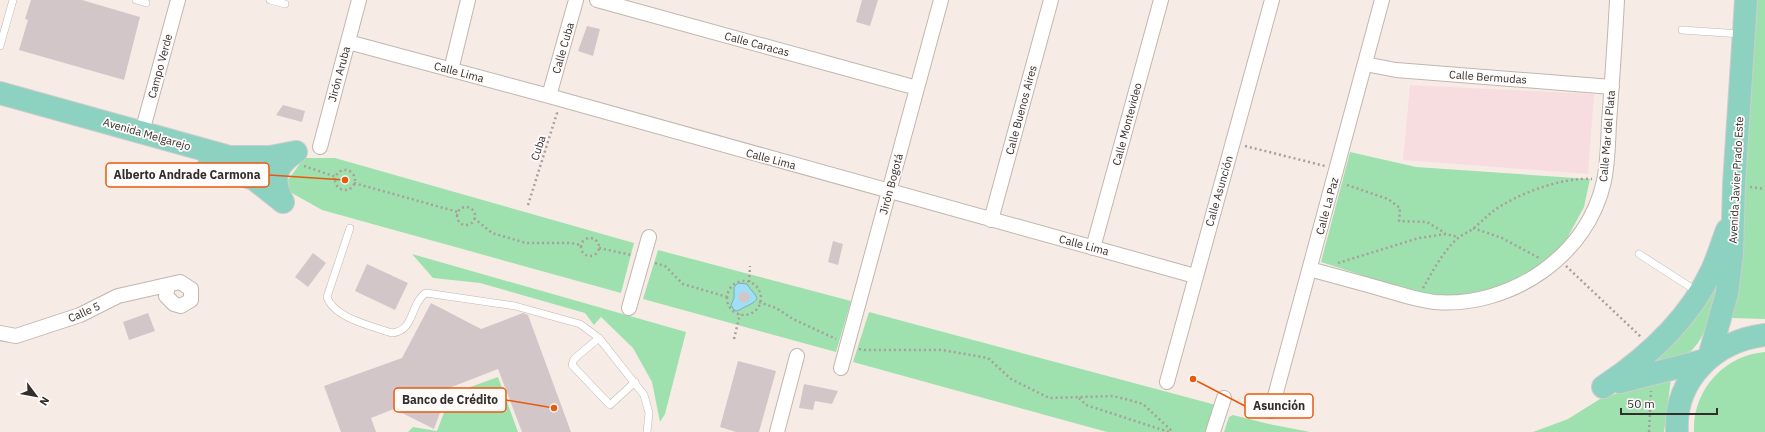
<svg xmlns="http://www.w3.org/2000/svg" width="1765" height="432" font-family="'IBM Plex Sans',sans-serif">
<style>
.education{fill:#f8dde0}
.green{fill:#9fe1ae}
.water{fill:#9fdef6;stroke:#7fa9b9}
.building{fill:#d3c6c9}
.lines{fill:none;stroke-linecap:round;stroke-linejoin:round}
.lane-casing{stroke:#c1b6af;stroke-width:8}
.street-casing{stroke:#c1b6af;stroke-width:16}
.primary-casing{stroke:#cecdcc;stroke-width:24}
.path{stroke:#a89f9a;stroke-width:2.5;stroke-dasharray:2 3;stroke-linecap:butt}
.lane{stroke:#fff;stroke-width:7}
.street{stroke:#fff;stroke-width:14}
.primary{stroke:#8dd1c1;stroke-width:22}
.labels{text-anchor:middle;stroke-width:3.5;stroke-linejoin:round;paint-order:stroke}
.street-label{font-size:11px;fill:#332e2c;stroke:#fefbfa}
.leader{fill:none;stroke:#e8590c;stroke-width:1.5}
.callout-dot{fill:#e8590c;stroke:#fefbfa;stroke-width:1.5}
.callout{fill:#fefbfa;stroke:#e8590c;stroke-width:1.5}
.callout-label{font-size:12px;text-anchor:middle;font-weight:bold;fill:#332e2c}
</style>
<rect width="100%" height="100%" fill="#f7ece5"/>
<!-- education -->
<path class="education" d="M1410 85 1594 94 1588 174 1403 160Z"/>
<!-- green -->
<path class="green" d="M1755 0H1765V319L1732 318 1739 288 1743 246 1744 170Z
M1350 152 1416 167 1590 179 1584 207 1564 244 1532 271 1507 285 1470 296H1426L1321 262Z
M304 158H335L634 243 621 293 322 210 290 192 288 180Z
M658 250 851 301 836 352 643 299Z
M412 254 686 332 665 414 660 422 652 382 633 348 601 317 594 325 585 313 480 283 433 278Z
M1718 271C1715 294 1710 333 1692 350 1683 359 1669 361 1657 362L1659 357Z
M869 312 1216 405 1207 432H1107L853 362Z
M1765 352V432H1694C1692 391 1724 355 1765 352Z
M498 377 518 432H408L413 427 437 431 451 394Z
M1671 379 1664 432H1533L1568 419 1600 399 1638 386Z
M1233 415 1269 424 1310 432H1224L1229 417Z"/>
<!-- water -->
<path class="water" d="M738 283 747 284C756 298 764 298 745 307 742 308 741 310 736 311L734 310 731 305 734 298V287Z"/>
<!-- building -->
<path class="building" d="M31 0H82L140 17 124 80 19 50 28 20 25 19Z
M862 0H878L870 26 856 22Z
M587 26 600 29 593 56 578 51Z
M283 105 305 111 302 122 276 115Z
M833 241 843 244 838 265 828 262Z
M313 253 326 263 308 287 295 277Z
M367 264 408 283 395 310 355 291Z
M738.5 297a5.5 5.5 0 1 1 11 0a5.5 5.5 0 1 1-11 0Z
M431 303 481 329 523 313 528 315 571 432H522L498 369 449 388 434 429 394 409 371 418 376 432H341L324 386 402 358Z
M148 313 155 331 129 340 123 322Z
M738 361 776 371 759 432H736L720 427Z
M804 384 838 391 832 404 815 401 813 410 799 408Z"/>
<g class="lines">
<!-- lane casing -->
<g class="lane-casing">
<path id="lane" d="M136 0 146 3
M270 0 285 4
M1682 30 1741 34
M0 46 13 0
M350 228 327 297C334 318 372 326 392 333 415 331 410 303 426 293L515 306 580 324 599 338 644 395 649 413 647 432
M1639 254 1698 292
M599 338 574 359 572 365 610 405 635 382"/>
</g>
<!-- street casing -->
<g class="street-casing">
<path id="street" d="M597 0 917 88
M348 42 549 96 1195 276
M1365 64 1396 70 1612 87
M451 70 468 0
M549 96 576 0
M142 132 178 0
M320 147 359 0
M991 220 1051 0
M1093 248 1161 0
M1310 269C1334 276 1358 282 1382 289 1400 294 1417 300 1435 302 1510 308 1588 256 1604 181 1608 162 1608 142 1609 123 1612 82 1615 41 1617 0
M629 308 649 237
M0 333 16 336 80 315 118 296 180 282 191 289V300L181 306 174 304 166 296 168 285
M841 368 941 0
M1167 382 1272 0
M1271 411 1382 0
M777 432 797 356
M1213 432 1224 398"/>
</g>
<!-- primary casing -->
<g class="primary-casing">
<path id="primary" d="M0 93 230 157H270L296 152
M209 165 254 179 283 202
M283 202C271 180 275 165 296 152
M1709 357 1727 293 1732 254 1734 184 1746 0
M1620 382 1706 360
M1603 387C1648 357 1689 320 1712 270 1718 257 1722 243 1727 230
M1677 432C1674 379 1715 341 1765 335"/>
</g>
<!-- path -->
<path class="path" d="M1245 146 1325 166
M304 166 336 177
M335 180a10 10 0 1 1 20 0a10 10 0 1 1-20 0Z
M354 183 458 212
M1347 185 1388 199 1400 208 1399 221 1427 222 1445 233
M1750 187 1765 189
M528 205 557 113 556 111
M457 216a9 9 0 1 1 18 0a9 9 0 1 1-18 0Z
M474 218 492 233 526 243H571L581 245
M1473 228 1502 238 1539 258
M581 247a9 9 0 1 1 18 0a9 9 0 1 1-18 0Z
M599 248 631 255
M655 263 665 266 683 284 727 297
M1338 263 1419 238 1445 234 1458 237
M1566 266 1641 337
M727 298a17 17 0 1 1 34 0a17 17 0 1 1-34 0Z
M749 282 750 266
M1423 288C1433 271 1443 251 1458 238 1463 234 1469 232 1474 228 1480 223 1486 217 1492 212 1516 194 1562 177 1592 179
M759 302 776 308 793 319 836 339
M734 339 740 314
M859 349 864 350H942L988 358 1011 379 1049 398 1113 396 1129 400 1143 404 1173 432
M1079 398 1086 405 1169 432
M1649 432 1651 391"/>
<!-- lane -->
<use href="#lane" class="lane"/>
<!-- street -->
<use href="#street" class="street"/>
<!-- primary -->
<use href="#primary" class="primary"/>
</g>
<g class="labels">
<!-- street labels -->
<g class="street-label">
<text transform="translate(757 44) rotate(15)" y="4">Calle Caracas</text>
<text transform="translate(563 48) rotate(-74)" y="4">Calle Cuba</text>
<text transform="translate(160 66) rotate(-75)" y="4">Campo Verde</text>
<text transform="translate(459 72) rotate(15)" y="4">Calle Lima</text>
<text transform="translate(339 74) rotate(-75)" y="4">Jirón Aruba</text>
<text transform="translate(1488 77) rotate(4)" y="4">Calle Bermudas</text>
<text transform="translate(1021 110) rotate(-75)" y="4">Calle Buenos Aires</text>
<text transform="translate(1127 124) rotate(-75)" y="4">Calle Montevideo</text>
<text transform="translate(147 134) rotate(16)" y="4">Avenida Melgarejo</text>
<text transform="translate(1607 136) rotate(-85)" y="4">Calle Mar del Plata</text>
<text transform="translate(538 148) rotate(-72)" y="4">Cuba</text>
<text transform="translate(771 159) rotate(15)" y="4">Calle Lima</text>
<text transform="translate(1736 180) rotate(-87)" y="4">Avenida Javier Prado Este</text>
<text transform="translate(891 184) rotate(-75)" y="4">Jirón Bogotá</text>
<text transform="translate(1219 191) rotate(-74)" y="4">Calle Asunción</text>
<text transform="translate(1327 206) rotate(-75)" y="4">Calle La Paz</text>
<text transform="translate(1084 245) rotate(15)" y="4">Calle Lima</text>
<text transform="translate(84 312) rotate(-24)" y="4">Calle 5</text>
</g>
</g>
<!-- callouts -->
<path class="leader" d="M345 180L269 175M554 408L506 400M1193 379L1245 406"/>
<g class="callout-dot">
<circle cx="345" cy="180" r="4"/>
<circle cx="554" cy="408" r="4"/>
<circle cx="1193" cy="379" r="4"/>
</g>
<g class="callout">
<rect x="106" y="163" width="163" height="24" rx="4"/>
<rect x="394" y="388" width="112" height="24" rx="4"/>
<rect x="1245" y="394" width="68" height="24" rx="4"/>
</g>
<g class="callout-label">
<text x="187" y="179">Alberto Andrade Carmona</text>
<text x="450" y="404">Banco de Crédito</text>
<text x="1279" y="410">Asunción</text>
</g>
<!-- north arrow -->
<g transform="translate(36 396) rotate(122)" stroke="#fefbfa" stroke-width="3" paint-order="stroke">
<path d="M0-3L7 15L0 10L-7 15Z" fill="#332e2c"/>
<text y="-6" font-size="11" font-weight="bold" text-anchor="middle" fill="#332e2c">N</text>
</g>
<!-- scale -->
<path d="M1621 408v6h96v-6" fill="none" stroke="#332e2c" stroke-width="2"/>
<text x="1627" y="408" font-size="12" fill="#332e2c" stroke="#fefbfa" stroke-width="3" paint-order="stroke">50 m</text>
</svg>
